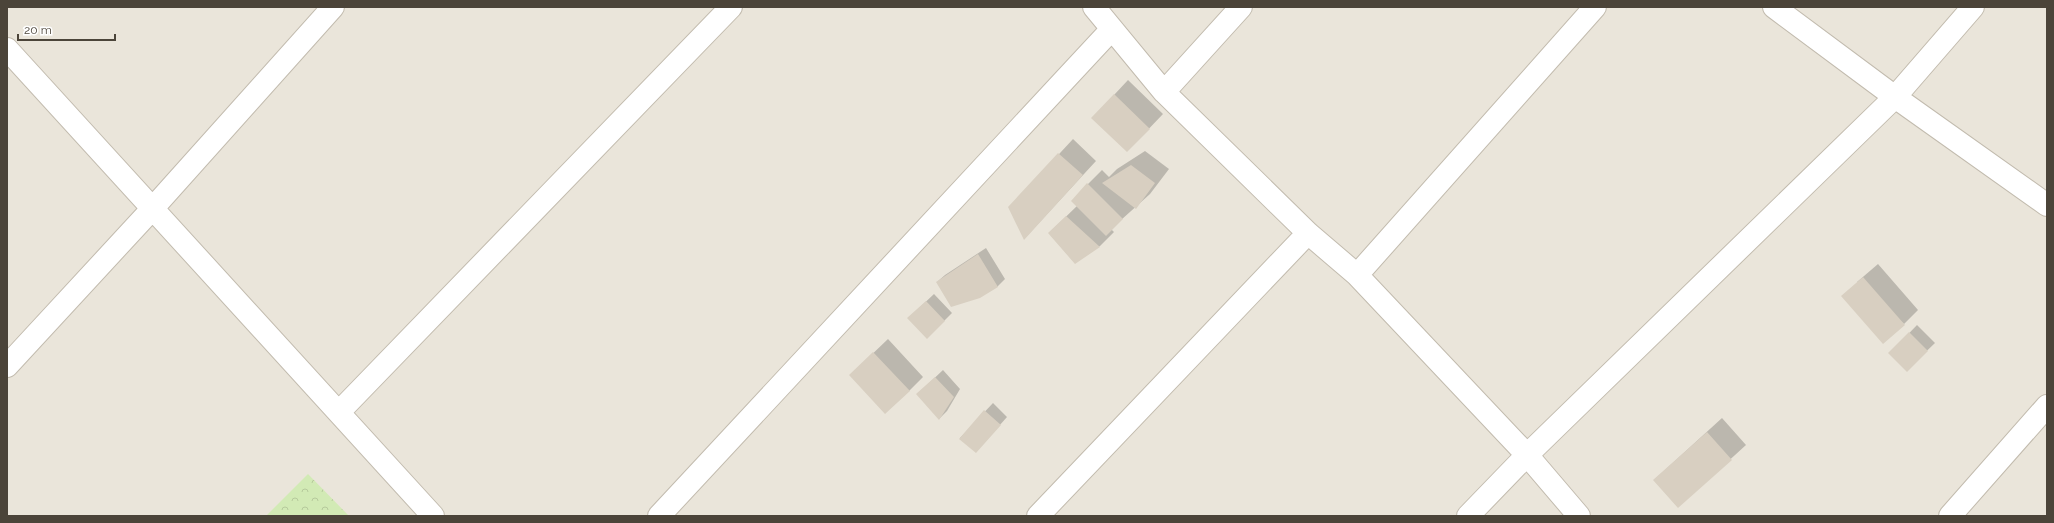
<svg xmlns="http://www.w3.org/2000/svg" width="2054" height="523" font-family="Raleway,sans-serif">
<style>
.residential{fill:#eae5da}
.park{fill:url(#park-crowns)}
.shadow{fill:#0003}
.building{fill:#d8cfc1}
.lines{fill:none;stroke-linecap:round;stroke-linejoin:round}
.street-casing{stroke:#c2bbae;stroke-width:24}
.street{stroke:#fff;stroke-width:22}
</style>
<defs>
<pattern id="park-crowns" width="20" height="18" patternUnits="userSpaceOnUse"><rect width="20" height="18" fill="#d2eab5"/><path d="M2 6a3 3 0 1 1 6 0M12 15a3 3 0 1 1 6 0" fill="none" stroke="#b6ca9c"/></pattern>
</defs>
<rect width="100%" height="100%" fill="#f6f3ec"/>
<!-- residential -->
<path class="residential" d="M7 7H2047V516H7Z"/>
<!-- park -->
<path class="park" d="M308 474 349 516H266Z"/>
<!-- shadow -->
<path class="shadow" d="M1128 80 1163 114 1141 137 1114 95Z
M1073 139 1096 161 1025 238 1010 207Z
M1145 151 1169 169 1150 194 1111 229 1114 232 1100 246 1075 263 1049 233 1077 206 1088 184 1102 170 1109 177 1117 169Z
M986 248 1005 279 997 287 937 282 945 275Z
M1878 264 1918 310 1904 324 1857 282Z
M934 294 952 313 927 338 916 311Z
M1917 325 1935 343 1907 370 1890 353Z
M888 339 923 377 909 391 865 361Z
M943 370 960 389 947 411 939 419 925 387Z
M993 403 1007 417 983 444 960 438Z
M1722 418 1746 445 1678 507 1654 480Z"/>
<!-- building -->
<path class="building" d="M1114 94 1150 129 1127 152 1091 118Z
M1058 153 1083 175 1024 240 1008 207Z
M1131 165 1155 183 1136 209 1102 183Z
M1087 183 1123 219 1106 236 1071 201Z
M1066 216 1100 247 1075 264 1048 233Z
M978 254 998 287 980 298 951 307 936 282Z
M1863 277 1905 325 1883 344 1841 296Z
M926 301 945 321 927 339 907 318Z
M1909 332 1928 351 1907 372 1888 353Z
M873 352 910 391 885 414 849 375Z
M935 377 954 397 939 420 916 394Z
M984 410 1001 425 976 453 959 439Z
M1707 432 1732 460 1678 508 1653 480Z"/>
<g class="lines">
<!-- street casing -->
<g class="street-casing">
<path id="street" d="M1094 7 1164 92 1308 233 1357 275 1527 455 1579 516
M1774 7 1895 97 2047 205
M7 49 433 516
M1164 92 1241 7
M1357 275 1595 7
M7 366 153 208 333 7
M339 412 731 7
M659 516 1111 30
M1038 516 1308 233
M1468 516 1527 455 1895 97 1973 7
M1950 516 2047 406"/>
</g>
<!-- street -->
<use href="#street" class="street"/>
</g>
<!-- border -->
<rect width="2054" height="523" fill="none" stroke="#4b4439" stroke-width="16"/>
<!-- scale -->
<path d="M18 34v6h97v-6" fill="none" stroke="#4b4439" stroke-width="2"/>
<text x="24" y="34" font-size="12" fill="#4b4439" stroke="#ffffff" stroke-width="3" paint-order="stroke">20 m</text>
</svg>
